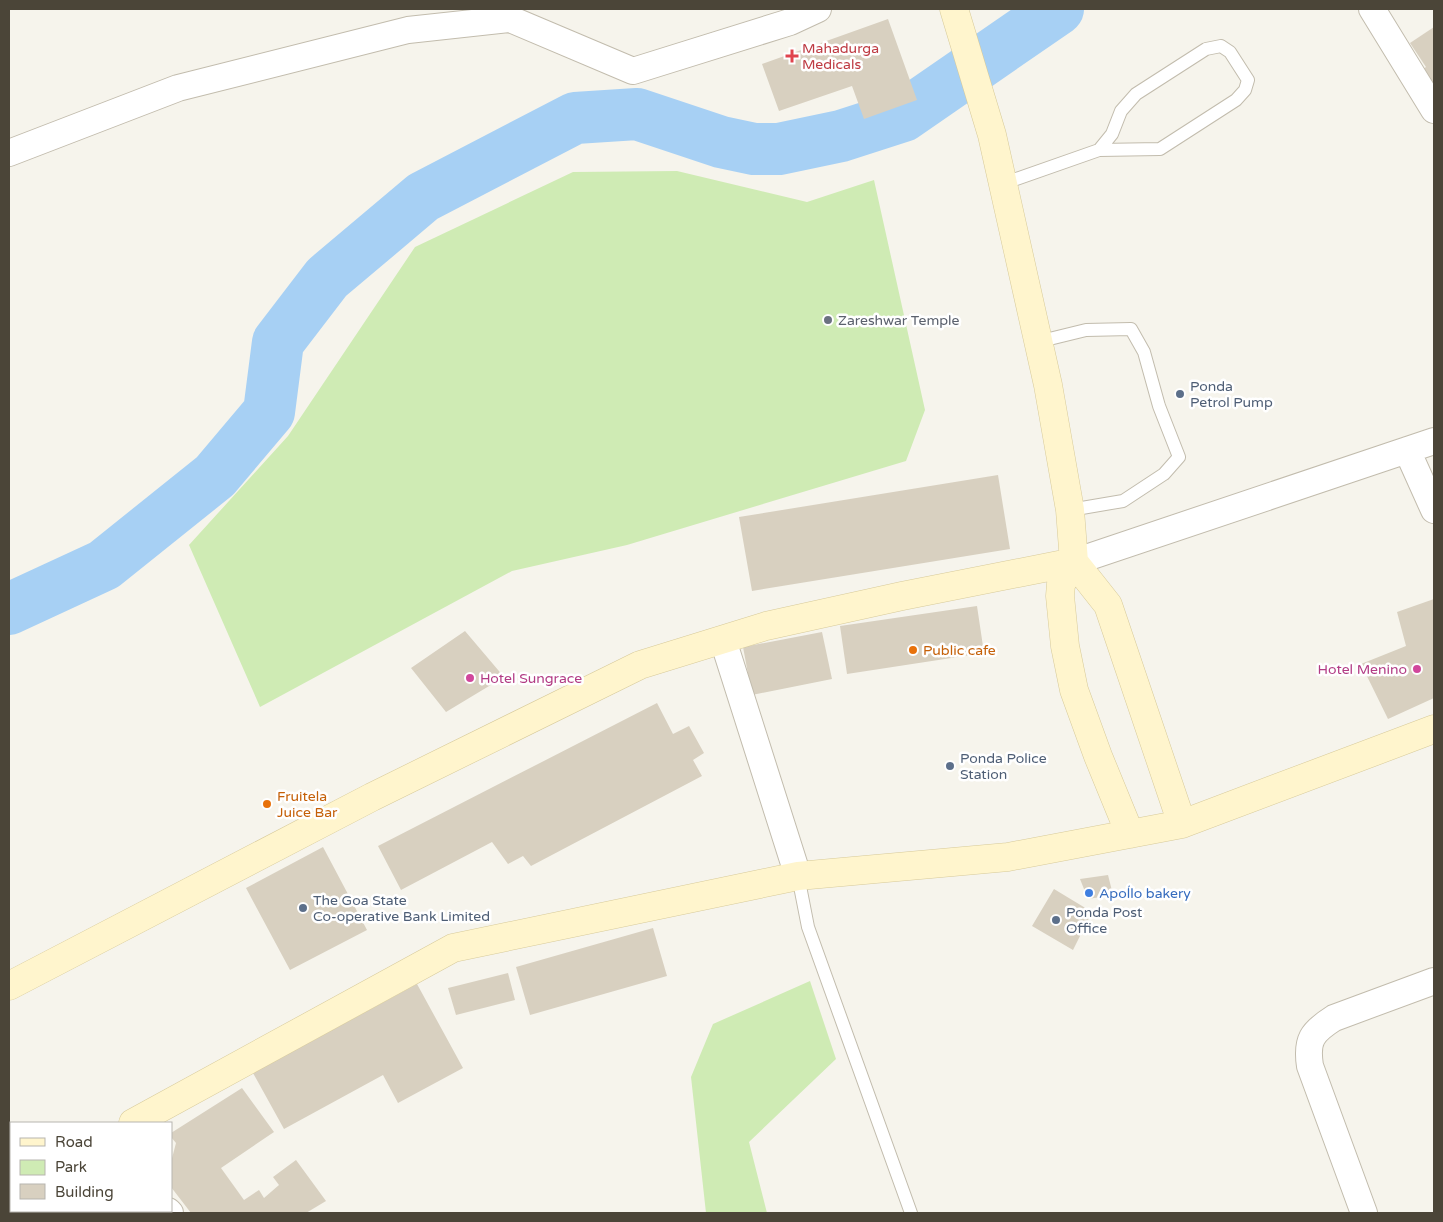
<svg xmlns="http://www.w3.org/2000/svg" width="1443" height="1222" font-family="'Varela Round',sans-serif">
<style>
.green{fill:#cfebb4}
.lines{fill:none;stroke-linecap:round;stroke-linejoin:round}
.river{stroke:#a7d0f4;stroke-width:52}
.building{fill:#d8d0c0}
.lane-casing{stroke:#c2bcad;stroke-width:14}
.street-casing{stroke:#c2bcad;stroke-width:28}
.secondary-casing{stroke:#d7ca9a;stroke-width:29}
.lane{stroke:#fff;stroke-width:12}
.street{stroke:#fff;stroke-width:26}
.secondary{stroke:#fff5cd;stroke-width:28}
.health-dot{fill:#e0444e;stroke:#fff;stroke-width:2}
.worship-dot{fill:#6b7280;stroke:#fff;stroke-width:2}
.service-dot{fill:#5c6f8a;stroke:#fff;stroke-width:2}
.food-dot{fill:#e8710a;stroke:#fff;stroke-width:2}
.hotel-dot{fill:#d1479c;stroke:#fff;stroke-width:2}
.shop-dot{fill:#3f7fe0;stroke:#fff;stroke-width:2}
.labels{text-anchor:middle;stroke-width:5;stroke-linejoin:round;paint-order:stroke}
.health-label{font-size:14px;fill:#be3a42;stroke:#fff;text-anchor:start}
.worship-label{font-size:14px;fill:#5b616d;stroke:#fff;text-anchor:start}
.service-label{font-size:14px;fill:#4e5e75;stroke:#fff;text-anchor:start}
.food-label{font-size:14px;fill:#c56008;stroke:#fff;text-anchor:start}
.hotel-label{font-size:14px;fill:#b23c85;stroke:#fff;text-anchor:end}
.shop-label{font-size:14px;fill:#366cbe;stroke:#fff;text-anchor:start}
</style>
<rect width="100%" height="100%" fill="#f6f4ec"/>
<!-- green -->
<path class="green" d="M677 171 807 202 874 180 925 410 906 461 627 545 512 571 260 707 189 545 288 436 415 247 573 172Z
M810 981 836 1059 749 1142 767 1213H706L691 1077 713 1024Z"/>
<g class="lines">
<!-- river -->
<path class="river" d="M9 609 104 565 215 476 269 412 278 342 327 278 423 197 575 118 637 114 721 142 754 149H779L841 136 903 116 1058 9"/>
</g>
<!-- building -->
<path class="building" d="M888 19 917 100 864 119 852 86 779 111 762 64Z
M1434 27V109L1412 77 1426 67 1410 43Z
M998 475 1010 549 752 591 739 517Z
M1434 599V698L1388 719 1361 664 1406 646 1397 612Z
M977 606 984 653 847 674 840 626Z
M465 631 504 677 446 712 411 668Z
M822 632 832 679 752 695 743 647Z
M657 703 673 734 689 726 704 753 693 760 702 776 531 866 523 856 508 864 492 842 401 890 378 846Z
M323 847 367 930 290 970 246 888Z
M1108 875 1113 895 1088 899 1080 879Z
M1054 889 1092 912 1073 950 1032 926Z
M653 928 667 976 530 1015 516 967Z
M508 973 515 1000 456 1015 448 988Z
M417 984 463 1068 398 1103 383 1075 284 1129 253 1073Z
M242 1088 274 1132 221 1168 244 1200 259 1190 264 1198 279 1185 273 1177 296 1160 326 1201 306 1213H191L171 1187V1162L176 1143 171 1137V1133Z"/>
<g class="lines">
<!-- lane casing -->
<g class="lane-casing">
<path id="lane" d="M1002 184 1099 150 1112 134 1121 111 1136 94 1206 49 1221 46 1230 52 1248 80 1245 90 1236 100 1160 149 1099 150
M1037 342 1086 330 1131 329 1144 352 1159 406 1179 457 1164 474 1123 501 1070 510
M798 876 808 927 911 1213"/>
</g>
<!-- street casing -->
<g class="street-casing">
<path id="street" d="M1372 9 1434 110
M9 153 178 88 408 30 510 19 633 71 790 22 818 9
M1407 450 1434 510
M1074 562 1434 441
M723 640 798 876
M9 1185 11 1189
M168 1211 170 1213
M1364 1213 1310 1066C1306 1040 1312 1032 1334 1018L1434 981"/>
</g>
<!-- secondary casing -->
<g class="secondary-casing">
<path id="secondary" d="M954 9 992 135 1048 385 1070 510 1074 562 1108 605 1182 824
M1074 562 1061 584 1060 596 1065 646 1074 690 1098 756 1130 834
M9 986 372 797 640 665 766 626 902 596 1074 562
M133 1123 453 948 798 876 1008 857 1182 824 1434 729
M9 1212 11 1209"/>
</g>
<!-- lane -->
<use href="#lane" class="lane"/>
<!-- street -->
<use href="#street" class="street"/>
<!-- secondary -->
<use href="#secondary" class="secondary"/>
</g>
<!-- markers -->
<path class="health-dot" d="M789.5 48.5h5v5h5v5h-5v5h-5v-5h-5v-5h5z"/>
<circle class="worship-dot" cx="828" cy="320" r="5"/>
<g class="service-dot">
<circle cx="1180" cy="394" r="5"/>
<circle cx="950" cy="766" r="5"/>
<circle cx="303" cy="908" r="5"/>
<circle cx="1056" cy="920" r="5"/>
</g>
<g class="food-dot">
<circle cx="913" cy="650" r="5"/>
<circle cx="267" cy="804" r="5"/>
</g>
<g class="hotel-dot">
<circle cx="1417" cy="669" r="5"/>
<circle cx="470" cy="678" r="5"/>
</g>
<circle class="shop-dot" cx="1089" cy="893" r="5"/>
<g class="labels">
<!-- health labels -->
<g class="health-label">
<text x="802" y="53">Mahadurga<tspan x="802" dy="16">Medicals</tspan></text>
</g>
<!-- worship labels -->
<g class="worship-label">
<text x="838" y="325">Zareshwar Temple</text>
</g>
<!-- service labels -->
<g class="service-label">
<text x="1190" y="391">Ponda<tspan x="1190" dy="16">Petrol Pump</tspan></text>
<text x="960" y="763">Ponda Police<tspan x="960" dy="16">Station</tspan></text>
<text x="313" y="905">The Goa State<tspan x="313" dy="16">Co-operative Bank Limited</tspan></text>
<text x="1066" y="917">Ponda Post<tspan x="1066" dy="16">Office</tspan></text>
</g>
<!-- food labels -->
<g class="food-label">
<text x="923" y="655">Public cafe</text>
<text x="277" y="801">Fruitela<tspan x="277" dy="16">Juice Bar</tspan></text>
</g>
<!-- hotel labels -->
<g class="hotel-label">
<text x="1407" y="674">Hotel Menino</text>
<text x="480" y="683" text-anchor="start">Hotel Sungrace</text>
</g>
<!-- shop labels -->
<g class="shop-label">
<text x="1099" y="898">Apoĺlo bakery</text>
</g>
</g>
<!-- border -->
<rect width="1443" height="1222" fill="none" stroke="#4b4538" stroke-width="20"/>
<!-- legend -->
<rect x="10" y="1122" width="162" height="90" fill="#ffffff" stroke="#b7b5af"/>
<rect x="20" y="1138" width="25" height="8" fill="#fff5cd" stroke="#b7b5af"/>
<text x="55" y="1147" font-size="15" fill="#4b4538">Road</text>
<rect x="20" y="1160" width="25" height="15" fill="#cfebb4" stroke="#b7b5af"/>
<text x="55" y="1172" font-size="15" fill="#4b4538">Park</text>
<rect x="20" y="1184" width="25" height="15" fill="#d8d0c0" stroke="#b7b5af"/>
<text x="55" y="1197" font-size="15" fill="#4b4538">Building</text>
</svg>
